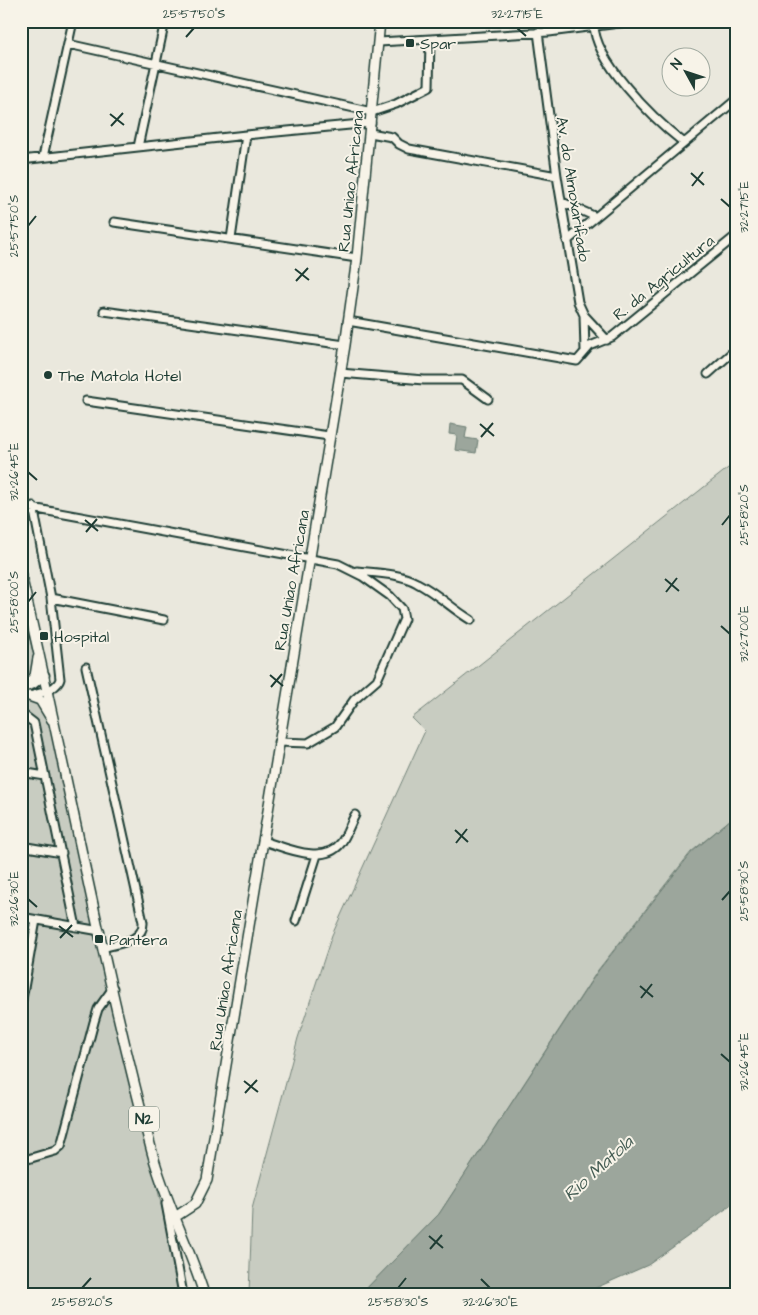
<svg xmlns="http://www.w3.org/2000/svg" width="758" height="1315" font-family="'Architects Daughter',sans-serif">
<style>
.green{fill:#c8ccc1;stroke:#74847a}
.water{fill:#9ca69c;stroke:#6a7c72}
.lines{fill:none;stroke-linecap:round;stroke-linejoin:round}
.minor-casing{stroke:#1f3d34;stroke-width:11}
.major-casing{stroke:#1f3d34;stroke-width:12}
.minor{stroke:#f7f3e8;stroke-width:7}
.major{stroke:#f7f3e8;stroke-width:9}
.ticks{fill:none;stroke:#1f3d34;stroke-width:2}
.poi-dot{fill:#1f3d34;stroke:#f7f3e8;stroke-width:2}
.labels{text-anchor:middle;stroke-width:4;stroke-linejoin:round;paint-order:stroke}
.shield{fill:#f7f3e8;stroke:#60746a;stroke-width:1}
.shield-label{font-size:15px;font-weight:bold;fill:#1f3d34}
.poi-label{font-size:16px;fill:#1f3d34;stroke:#f7f3e8;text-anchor:start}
.street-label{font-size:16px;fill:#1f3d34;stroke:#f7f3e8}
.water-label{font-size:18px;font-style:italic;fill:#445c53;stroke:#f7f3e8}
.neatline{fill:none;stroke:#1f3d34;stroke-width:2}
.ticks-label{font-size:12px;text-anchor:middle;fill:#1f3d34}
</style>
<rect width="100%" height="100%" fill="#eae8dd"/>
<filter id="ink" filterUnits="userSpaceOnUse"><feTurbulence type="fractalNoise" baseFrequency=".02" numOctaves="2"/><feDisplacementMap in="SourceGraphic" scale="10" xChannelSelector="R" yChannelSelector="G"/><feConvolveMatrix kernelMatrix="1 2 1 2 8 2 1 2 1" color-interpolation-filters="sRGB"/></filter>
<g filter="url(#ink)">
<!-- green -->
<path class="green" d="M737 461V814L691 852 598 970 439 1214 361 1294H249L252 1209 298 1038 332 935 425 731 412 718Z
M21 600 182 1294H21Z"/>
<!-- water -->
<path class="water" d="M450 424 467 427 465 438 478 440 476 453 455 450 457 435 449 434Z
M737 814V1201L648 1265 582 1294H361L439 1214 598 971 692 852Z"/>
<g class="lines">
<!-- minor casing -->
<g class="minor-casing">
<path id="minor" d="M594 21C591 59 655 120 683 142
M538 32 557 176 578 302 584 315 607 340
M379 42 549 32 635 21
M68 44 372 112 396 104 429 87 430 40
M370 133 392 137 399 144 409 149 557 176
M138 147 165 21
M43 157 73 21
M21 160 246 135 371 123
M562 202 596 217
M114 222 357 258
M231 239 246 135
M567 241 737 99
M104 311 345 345
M584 315 585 351
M348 321 577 361 590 346 612 337 737 235
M340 373 424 380H462L488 399
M708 374 737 348
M86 401 329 436
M21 506 338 564 362 576 390 596 402 609 404 619 377 680 354 700 335 727 308 743 278 742
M357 571C377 573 399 573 417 583 437 593 452 609 471 620
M51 598 164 620
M86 667 143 922C144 942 118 943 103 948
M24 688 33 685 45 675
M21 697C32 696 57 691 60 679L51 598 33 506
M21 713 34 723 76 927
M21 772 45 776
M263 841C284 847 323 866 341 843 347 835 350 824 355 815
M21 846 62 853
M21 917 100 931
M296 921 317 855
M21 1005 36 920
M21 1161 55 1151 61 1146 94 1022 98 1009 113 988
M166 1204 183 1294"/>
</g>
<!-- major casing -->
<g class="major-casing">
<path id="major" d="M21 575C66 767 101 962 152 1152 165 1201 189 1246 204 1294
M24 688 35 676 38 658
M29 696 40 700 52 720
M175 1217 195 1204 207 1180 345 345 357 258 380 21"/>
</g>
<!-- minor -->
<use href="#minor" class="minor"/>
<!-- major -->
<use href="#major" class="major"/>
</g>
</g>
<!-- ticks -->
<path class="ticks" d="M517 28 526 36M186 37 194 28M110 114 124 125M111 126 123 113M691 173 704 185M692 186 703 172M721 199 730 207M28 226 36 216M295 269 309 280M296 281 308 268M480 424 494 436M481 437 493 423M28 472 37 480M85 520 98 531M722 525 730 515M86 532 97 519M665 579 679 591M666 592 677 578M28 602 36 592M721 626 730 634M270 675 283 686M271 687 282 674M455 830 468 842M456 843 467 829M28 899 37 907M722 900 730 891M59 926 73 937M60 938 72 925M640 986 653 997M641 998 652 984M721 1054 730 1062M244 1081 258 1092M245 1093 257 1080M429 1236 443 1248M430 1249 442 1235M481 1279 490 1288M82 1288 91 1278M398 1288 406 1278"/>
<!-- markers -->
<g class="poi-dot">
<rect x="405" y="38" width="10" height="10" rx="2.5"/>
<circle cx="48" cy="375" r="5"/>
<rect x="39" y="631" width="10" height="10" rx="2.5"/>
<rect x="94" y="934" width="10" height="10" rx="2.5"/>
</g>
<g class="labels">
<!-- shield labels -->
<rect class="shield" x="129" y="1106.5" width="30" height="25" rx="4"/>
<g class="shield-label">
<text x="144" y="1124">N2</text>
</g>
<!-- poi labels -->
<g class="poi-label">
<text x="420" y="49">Spar</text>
<text x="58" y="381">The Matola Hotel</text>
<text x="54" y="642">Hospital</text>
<text x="109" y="945">Pantera</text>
</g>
<!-- street labels -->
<g class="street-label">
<text transform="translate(350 181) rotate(-84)" y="6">Rua Uniao Africana</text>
<text transform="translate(574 189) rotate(81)" y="6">Av. do Almoxarifado</text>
<text transform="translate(663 277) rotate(-39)" y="6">R. da Agricultura</text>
<text transform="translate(291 580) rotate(-80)" y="6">Rua Uniao Africana</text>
<text transform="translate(225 980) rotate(-81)" y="6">Rua Uniao Africana</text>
</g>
<!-- water labels -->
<g class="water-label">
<text transform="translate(598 1168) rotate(-42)" y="6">Rio Matola</text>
</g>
</g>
<!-- margin -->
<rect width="758" height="1315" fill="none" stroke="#f7f3e8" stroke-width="55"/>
<!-- north arrow -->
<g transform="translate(686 72) rotate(310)"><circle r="24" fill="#f7f3e8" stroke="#a1aaa0"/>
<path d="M0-4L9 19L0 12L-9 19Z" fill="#1f3d34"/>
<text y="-8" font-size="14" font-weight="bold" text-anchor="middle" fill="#1f3d34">N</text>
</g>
<rect x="28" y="28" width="702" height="1260" class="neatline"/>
<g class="ticks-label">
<text x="194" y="18">25°57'50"S</text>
<text x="517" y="18">32°27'15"E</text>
<text transform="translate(744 207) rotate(-90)" y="4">32°27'15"E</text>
<text transform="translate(14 226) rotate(-90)" y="4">25°57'50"S</text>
<text transform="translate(14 472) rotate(-90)" y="4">32°26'45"E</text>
<text transform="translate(744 515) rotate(-90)" y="4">25°58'20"S</text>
<text transform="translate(14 602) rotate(-90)" y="4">25°58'00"S</text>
<text transform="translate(744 634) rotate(-90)" y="4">32°27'00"E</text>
<text transform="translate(744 891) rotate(-90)" y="4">25°58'30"S</text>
<text transform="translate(14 899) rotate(-90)" y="4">32°26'30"E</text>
<text transform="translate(744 1062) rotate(-90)" y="4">32°26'45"E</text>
<text x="82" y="1306">25°58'20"S</text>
<text x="398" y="1306">25°58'30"S</text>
<text x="490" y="1306">32°26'30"E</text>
</g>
</svg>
